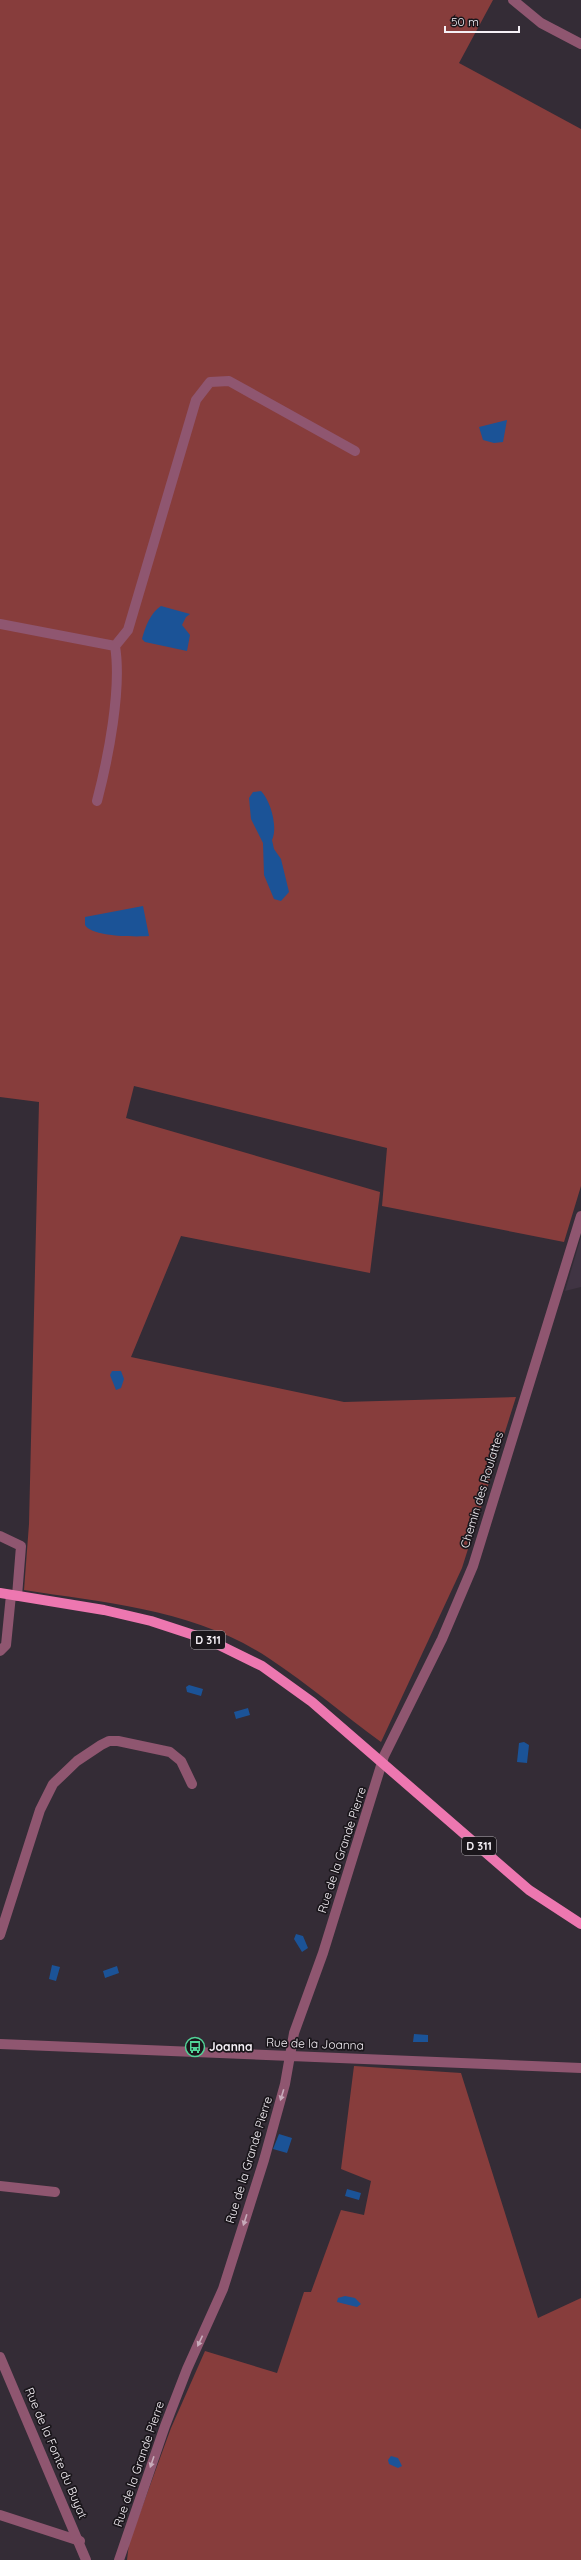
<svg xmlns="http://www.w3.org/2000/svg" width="581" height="2560" font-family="Quicksand,sans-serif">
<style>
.built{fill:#403443}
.green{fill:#873d3c}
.water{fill:#1b5397}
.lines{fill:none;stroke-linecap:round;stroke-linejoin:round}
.minor{stroke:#8f5670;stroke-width:10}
.tertiary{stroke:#8f5670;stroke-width:10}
.primary{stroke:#ed77b0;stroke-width:10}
.oneway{fill:#c7abba}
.labels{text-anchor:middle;stroke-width:3.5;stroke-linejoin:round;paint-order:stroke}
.shield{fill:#1a161b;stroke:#b3afb4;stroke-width:1}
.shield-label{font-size:11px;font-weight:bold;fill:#f5f0f6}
.street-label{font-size:12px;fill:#f5f0f6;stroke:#1a161b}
.poi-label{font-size:12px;font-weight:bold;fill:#f5f0f6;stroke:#1a161b;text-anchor:start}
</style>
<rect width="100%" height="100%" fill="#342c36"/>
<!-- built -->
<path class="built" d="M581 1237V1287L565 1291Z"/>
<!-- green -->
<path class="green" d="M0 0H493L459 63 581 129V1186L564 1242 382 1206 387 1148 134 1086 126 1118 380 1192 370 1273 181 1236 131 1357 344 1402 516 1397 462 1568 381 1742C344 1715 308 1684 270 1659 198 1610 107 1603 24 1590L29 1524 39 1102 0 1097Z
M354 2066 461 2073 538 2318 581 2298V2560H127L129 2543 171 2428 205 2351 277 2373 304 2292H311L341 2210 364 2215 371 2181 341 2169Z"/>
<!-- water -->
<path class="water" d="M507 420 503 442 494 443 483 440 479 427Z
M161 606 190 614 186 617 182 625 190 635 187 651 145 642 142 639C145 627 151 612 161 606Z
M261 791C271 801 278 828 272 840L274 849 281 859 289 892 281 901 274 899 264 875 263 843 251 819 249 798 253 792Z
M143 906 149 936C136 937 92 937 85 925V917Z
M112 1371H121L124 1379 121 1388 116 1390 110 1375Z
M189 1685 203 1689 201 1696 187 1692 186 1687Z
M248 1708 250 1715 236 1719 234 1712Z
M524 1742 529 1745 527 1763 517 1762 519 1743Z
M296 1934 303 1936 308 1948 302 1952 294 1939Z
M52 1965 60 1967 56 1981 49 1979Z
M117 1966 119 1973 105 1978 103 1971Z
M414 2034 428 2035V2042H413Z
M279 2134 292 2138 287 2153 273 2149Z
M347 2189 361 2193 359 2200 345 2196Z
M345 2296 355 2298 361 2304 357 2307 337 2302 338 2298Z
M391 2456 398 2458 402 2466 398 2468 389 2464 388 2460Z"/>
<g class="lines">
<!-- minor -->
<path class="minor" d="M0 624 115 646 128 630 196 400 210 382 229 381 355 451
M97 801C108 759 122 689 115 646
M0 1536 21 1546 17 1596
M0 1651 6 1645 11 1595
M0 1935 40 1810 53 1784 77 1761 101 1745 109 1741H118L170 1752 181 1761 192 1784
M0 2044 581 2068
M0 2186 55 2192
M0 2515 80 2541
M119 2560 165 2426 187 2369 223 2289 264 2160 285 2084 294 2033 323 1953 384 1756 442 1639 473 1566 581 1216"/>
<!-- tertiary -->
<path class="tertiary" d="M513 0 541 23 581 44
M0 2357 86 2560"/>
<!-- primary -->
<path class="primary" d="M0 1593 104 1610 151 1621 209 1640 262 1666 312 1702 529 1890 581 1924"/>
</g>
<!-- one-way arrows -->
<defs><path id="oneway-solid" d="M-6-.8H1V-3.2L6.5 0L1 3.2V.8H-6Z"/></defs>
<g class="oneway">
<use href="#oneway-solid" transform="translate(282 2095) rotate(107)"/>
<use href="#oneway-solid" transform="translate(245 2220) rotate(108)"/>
<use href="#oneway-solid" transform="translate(200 2341) rotate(115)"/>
<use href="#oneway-solid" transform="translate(152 2462) rotate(109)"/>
</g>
<!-- icons -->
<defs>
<g id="bus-ring" transform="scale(1)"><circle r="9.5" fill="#1a161b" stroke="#51d397" stroke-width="1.5"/><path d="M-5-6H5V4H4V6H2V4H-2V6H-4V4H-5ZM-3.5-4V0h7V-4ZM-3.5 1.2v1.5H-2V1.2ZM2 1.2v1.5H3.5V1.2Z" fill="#51d397"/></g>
</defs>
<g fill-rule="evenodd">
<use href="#bus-ring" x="195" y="2047"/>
</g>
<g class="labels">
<!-- shield labels -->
<g class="shield">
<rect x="191" y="1631" width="34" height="18" rx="3"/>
<rect x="462" y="1837" width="34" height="18" rx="3"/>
</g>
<g class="shield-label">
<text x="208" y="1644">D 311</text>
<text x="479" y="1850">D 311</text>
</g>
<!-- street labels -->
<g class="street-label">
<text transform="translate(482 1490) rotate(-73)" y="4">Chemin des Roulattes</text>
<text transform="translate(342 1850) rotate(-72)" y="4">Rue de la Grande Pierre</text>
<text transform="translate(315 2044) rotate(2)" y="4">Rue de la Joanna</text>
<text transform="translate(249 2160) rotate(-73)" y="4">Rue de la Grande Pierre</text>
<text transform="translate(56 2453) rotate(67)" y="4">Rue de la Fonte du Buyat</text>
<text transform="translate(139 2464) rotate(-71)" y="4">Rue de la Grande Pierre</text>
</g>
<!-- poi labels -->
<g class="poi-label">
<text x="209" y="2051">Joanna</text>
</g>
</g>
<!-- scale -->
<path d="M445 26v6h74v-6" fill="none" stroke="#f5f0f6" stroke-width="2"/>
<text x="451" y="26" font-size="12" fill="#f5f0f6" stroke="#1a161b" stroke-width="3" paint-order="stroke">50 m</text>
</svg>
